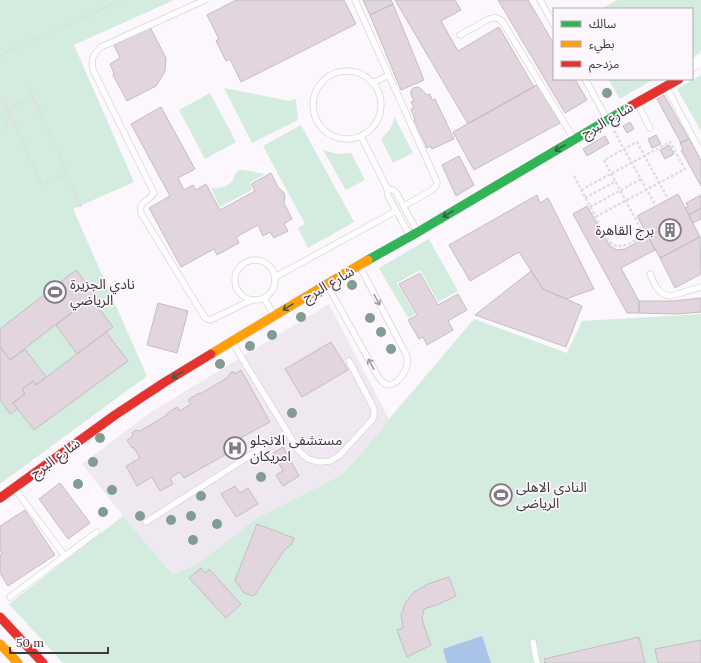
<svg xmlns="http://www.w3.org/2000/svg" width="701" height="663" font-family="Lora,'Noto Sans Arabic',serif">
<style>
.built{fill:#f0e8f0}
.green{fill:#d4ebe0}
.water{fill:#aac3e8}
.building{fill:#e3d5de;stroke:#c2bec1}
.lines{fill:none;stroke-linecap:round;stroke-linejoin:round}
.lane-casing{stroke:#d8d6d8;stroke-width:7}
.street-casing{stroke:#d8d6d8;stroke-width:12}
.fast-casing{stroke:#d8d6d8;stroke-width:10}
.slow-casing{stroke:#d8d6d8;stroke-width:10}
.jam-casing{stroke:#d8d6d8;stroke-width:10}
.path{stroke:#dfdedf;stroke-width:2.5;stroke-dasharray:3 2;stroke-linecap:butt}
.lane{stroke:#fffeff;stroke-width:5.5}
.street{stroke:#fffeff;stroke-width:11}
.fast{stroke:#30b455;stroke-width:9}
.slow{stroke:#ff9f0a;stroke-width:9}
.jam{stroke:#e5322d;stroke-width:9}
.tree{fill:#819c92}
.oneway{stroke:#385f44}
.oneway2{stroke:#9e9c9e}
.labels{text-anchor:middle;stroke-width:3.5;stroke-linejoin:round;paint-order:stroke}
.street-label{font-size:14px;fill:#3c3a3c;stroke:#fdf6fd}
.poi-label{font-size:14px;fill:#3c3a3c;stroke:#fdf6fd;text-anchor:start}
</style>
<rect width="100%" height="100%" fill="#fcf7fc"/>
<!-- built -->
<path class="built" d="M329 304 389 419 380 431 343 474 257 518 196 565 172 574 123 516 82 464 151 412Z"/>
<!-- green -->
<path class="green" d="M0 0H174L74 45 134 182 73 209 147 376 0 484Z
M617 0H701V51L692 57V9H601Z
M701 75V131L677 89Z
M608 79H654L620 99Z
M224 88 290 101 296 99 298 120 252 143Z
M210 93 236 142 205 159 179 110Z
M394 116 413 153 393 163 381 139C388 132 394 126 394 116Z
M301 125 354 222 308 248 298 228 305 224 263 146Z
M323 150 337 154 351 153 365 180 346 190Z
M239 170H243L265 174 249 183 252 190 220 207 211 188C218 189 227 187 232 181 235 177 234 173 239 170Z
M429 239 458 291 438 302 420 270 397 283 415 314 408 318 379 268Z
M701 314V663H63L9 604 123 516 172 574 196 565 257 518 343 474 380 431 389 419 474 319 567 353 582 321Z"/>
<!-- water -->
<path class="water" d="M482 636 491 663H447L443 649Z"/>
<!-- building -->
<path class="building" d="M236 0H344L356 24 241 82 230 59 226 61 216 41 219 39 207 15Z
M363 0H391L393 4 370 15Z
M395 0H455L461 10 441 21 458 51 499 27 534 87 468 124Z
M498 0H528L554 44V79H575L587 100 565 113Z
M393 4 424 80 401 90 370 15Z
M150 27 166 58 165 71 161 78 156 86 127 101 113 75 114 73 110 64 120 58 114 45Z
M538 84 560 123 474 170 453 132Z
M417 87 420 88 427 95 430 94 432 100 435 99 454 139 432 149 430 146 427 148 414 120 415 119 411 109 414 108 411 102 414 101 411 95V91L413 88Z
M664 95 689 139 681 143 657 99Z
M161 107 195 169 178 178 184 190 193 185 196 190 206 184 220 210 255 191 251 184 271 173 278 187 284 193 285 196 284 203 292 219 284 224 288 231 274 238 270 232 263 236 258 225 236 237 239 243 217 255 214 249 181 267 149 208 170 196 131 124Z
M630 122 634 129 627 133 623 126Z
M656 135 661 144 652 148 648 139Z
M605 136 609 143 587 156 583 149Z
M689 139 701 161V186L681 150 683 149 680 143Z
M669 145 674 154 665 159 660 150Z
M459 156 474 185 456 196 442 165Z
M678 194 700 237 660 258 637 216Z
M537 195 540 203 548 198 594 289 566 299 543 289 519 252 470 281 449 245Z
M701 195V208L689 215 685 208 688 207 686 203Z
M587 206 610 246 617 250 625 249 648 236 655 250 621 268 639 301V313H627L573 214Z
M701 208V219L693 223 689 215Z
M700 237 701 274 675 288 660 258Z
M76 270 95 294 10 360 0 346V329Z
M531 271 543 289 582 306 566 347 475 315Z
M420 273 438 305 458 294 467 310 448 321 453 330 427 345 423 337 419 339 408 320 417 315 399 284Z
M91 298 113 327 77 354 56 325Z
M701 298V312L677 314 639 313V301H673Z
M158 303 188 311 177 353 147 345Z
M106 332 128 361 34 430 13 403 25 394 22 389 33 381 36 385Z
M331 342 348 370 302 397 285 369Z
M0 348H1L10 360 25 349 46 377 36 385 33 381 22 389 25 394 13 403 18 409 10 414 0 400Z
M241 370 270 422 226 446 230 452 184 478 180 472 170 478 173 484 160 491 152 477 137 486 126 466 140 458 133 447 132 448 127 440 132 437 133 432 135 430 140 431 167 415 166 414 177 407 180 411 191 404 188 400 199 393 200 394 227 378 231 372H234L235 374Z
M283 447 299 476 283 486 276 475 283 471 273 453Z
M60 483 90 523 68 539 39 499Z
M235 486 240 493 248 488 258 504 236 517 221 494Z
M25 510 55 555 8 586 0 573V555L2 553 0 549V526Z
M257 524 294 538 291 545 285 549 254 596 244 593 235 580Z
M201 568 206 573 209 569 241 604 226 618 189 578Z
M449 577 456 596 439 604 424 609 422 619 425 629 431 645 407 657 397 630 403 628 401 615 406 602 413 593 428 584Z
M639 637 645 663H545L544 659Z
M701 640V663H658L655 649Z"/>
<g class="lines">
<!-- lane casing -->
<g class="lane-casing">
<path id="lane" d="M205 0 101 47C92 55 91 59 93 70L154 193C149 202 138 200 141 213L205 318 210 320 252 300
M355 0 437 182 436 186 432 190 404 206
M540 0 554 25
M460 35 489 19C494 17 497 17 502 21L574 139
M313 105a34 34 0 1 1 68 0a34 34 0 1 1-68 0Z
M585 79 607 119
M372 83 389 75
M667 88 701 153
M637 103 650 128
M361 136 387 188 388 196 410 236
M387 188 395 191 397 194 417 231
M235 280a20 20 0 1 1 40 0a20 20 0 1 1-40 0Z
M650 274C655 285 658 295 671 296L701 287
M275 277 396 211
M327 285 379 378C381 380 382 382 384 383 393 389 402 377 406 369 408 365 407 360 407 356L360 267
M264 298 274 315
M232 342 299 451 308 459 319 462 330 461 340 455 372 420C375 415 375 412 373 407L349 361
M15 489 65 556
M146 522 287 432
M10 597 97 532
M533 642 537 663"/>
</g>
<!-- street casing -->
<g class="street-casing">
<path id="street" d="M692 66 701 59"/>
</g>
<!-- fast casing -->
<g class="fast-casing">
<path id="fast" d="M368 260 418 232 631 106"/>
</g>
<!-- slow casing -->
<g class="slow-casing">
<path id="slow" d="M211 354 327 284 368 260
M0 644 18 663"/>
</g>
<!-- jam casing -->
<g class="jam-casing">
<path id="jam" d="M631 106 679 79
M0 498 115 415 165 382 211 354
M0 617 43 663"/>
</g>
<!-- path -->
<path class="path" d="M0 55 122 0
M29 87 52 139
M33 97 8 109 42 185 67 174
M0 100C9 105 11 116 6 125 5 128 2 130 0 133
M614 131 656 206
M56 149 81 208
M574 176 606 237C617 255 631 242 644 235L604 160 637 142 667 197
M581 190 670 142 685 169 595 217
M585 198 616 181
M590 207 641 179"/>
<!-- lane -->
<use href="#lane" class="lane"/>
<!-- street -->
<use href="#street" class="street"/>
<!-- fast -->
<use href="#fast" class="fast"/>
<!-- slow -->
<use href="#slow" class="slow"/>
<!-- jam -->
<use href="#jam" class="jam"/>
</g>
<!-- trees -->
<g class="tree">
<circle cx="607" cy="93" r="5"/>
<circle cx="352" cy="285" r="5"/>
<circle cx="301" cy="317" r="5"/>
<circle cx="370" cy="318" r="5"/>
<circle cx="381" cy="332" r="5"/>
<circle cx="272" cy="335" r="5"/>
<circle cx="250" cy="346" r="5"/>
<circle cx="391" cy="349" r="5"/>
<circle cx="220" cy="364" r="5"/>
<circle cx="292" cy="413" r="5"/>
<circle cx="100" cy="438" r="5"/>
<circle cx="93" cy="462" r="5"/>
<circle cx="261" cy="477" r="5"/>
<circle cx="78" cy="484" r="5"/>
<circle cx="112" cy="490" r="5"/>
<circle cx="201" cy="496" r="5"/>
<circle cx="103" cy="512" r="5"/>
<circle cx="140" cy="516" r="5"/>
<circle cx="191" cy="516" r="5"/>
<circle cx="171" cy="520" r="5"/>
<circle cx="217" cy="524" r="5"/>
<circle cx="193" cy="540" r="5"/>
</g>
<!-- one-way arrows -->
<defs><path id="oneway-shaft" d="M-6 0H5M1.5-3L5.5 0L1.5 3" fill="none" stroke-width="1.6" stroke-linecap="round" stroke-linejoin="round"/></defs>
<g class="oneway">
<use href="#oneway-shaft" transform="translate(560 148) rotate(149)"/>
<use href="#oneway-shaft" transform="translate(448 214) rotate(149)"/>
<use href="#oneway-shaft" transform="translate(288 307) rotate(149)"/>
<use href="#oneway-shaft" transform="translate(177 375) rotate(149)"/>
</g>
<g class="oneway2">
<use href="#oneway-shaft" transform="translate(377 300) rotate(62)"/>
<use href="#oneway-shaft" transform="translate(371 364) rotate(-119)"/>
</g>
<!-- icons -->
<defs>
<g id="building-ring" transform="scale(1.15)"><circle r="9.5" fill="#fdf6fd" stroke="#7f7c7f" stroke-width="1.5"/><path d="M-4-6H4V6H1V3H-1V6H-4ZM-2.5-4.3h1.7v1.8h-1.7ZM.8-4.3h1.7v1.8H.8ZM-2.5-1h1.7V.8h-1.7ZM.8-1h1.7V.8H.8Z" fill="#7f7c7f"/></g>
<g id="stadium-ring" transform="scale(1.15)"><circle r="9.5" fill="#fdf6fd" stroke="#7f7c7f" stroke-width="1.5"/><path d="M0-5a6.5 5 0 1 0 0 10a6.5 5 0 1 0 0-10ZM-3.5-1.8h7v3.6h-7Z" fill="#7f7c7f"/></g>
<g id="hospital-ring" transform="scale(1.15)"><circle r="9.5" fill="#fdf6fd" stroke="#7f7c7f" stroke-width="1.5"/><path d="M-5-5h3v3.5h4V-5h3V5h-3V1.5h-4V5h-3Z" fill="#7f7c7f"/></g>
</defs>
<g fill-rule="evenodd">
<use href="#building-ring" x="670" y="230"/>
<use href="#stadium-ring" x="55" y="292"/>
<use href="#hospital-ring" x="235" y="448"/>
<use href="#stadium-ring" x="501" y="495"/>
</g>
<g class="labels">
<!-- street labels -->
<g class="street-label">
<text transform="translate(607 120) rotate(-30)" y="5">شارع البرج</text>
<text transform="translate(328 284) rotate(-30)" y="5">شارع البرج</text>
<text transform="translate(55 458) rotate(-36)" y="5">شارع البرج</text>
</g>
<!-- poi labels -->
<g class="poi-label">
<text x="654" y="235" text-anchor="end">برج القاهرة</text>
<text x="70" y="289">نادي الجزيرة<tspan x="70" dy="16">الرياضي</tspan></text>
<text x="250" y="445">مستشفى الانجلو<tspan x="250" dy="16">امريكان</tspan></text>
<text x="516" y="492">النادى الاهلى<tspan x="516" dy="16">الرياضى</tspan></text>
</g>
</g>
<!-- legend -->
<rect x="553" y="8" width="140" height="72" fill="#fdf6fd" stroke="#b0abb0"/>
<rect x="561" y="21" width="20" height="6" fill="#30b455" stroke="#b0abb0"/>
<text x="589" y="28" font-size="12" fill="#3c3a3c">سالك</text>
<rect x="561" y="41" width="20" height="6" fill="#ff9f0a" stroke="#b0abb0"/>
<text x="589" y="48" font-size="12" fill="#3c3a3c">بطيء</text>
<rect x="561" y="61" width="20" height="6" fill="#e5322d" stroke="#b0abb0"/>
<text x="589" y="68" font-size="12" fill="#3c3a3c">مزدحم</text>
<!-- scale -->
<path d="M10 647v6h98v-6" fill="none" stroke="#3c3a3c" stroke-width="2"/>
<text x="16" y="647" font-size="12" fill="#3c3a3c" stroke="#fdf6fd" stroke-width="3" paint-order="stroke">50 m</text>
</svg>
